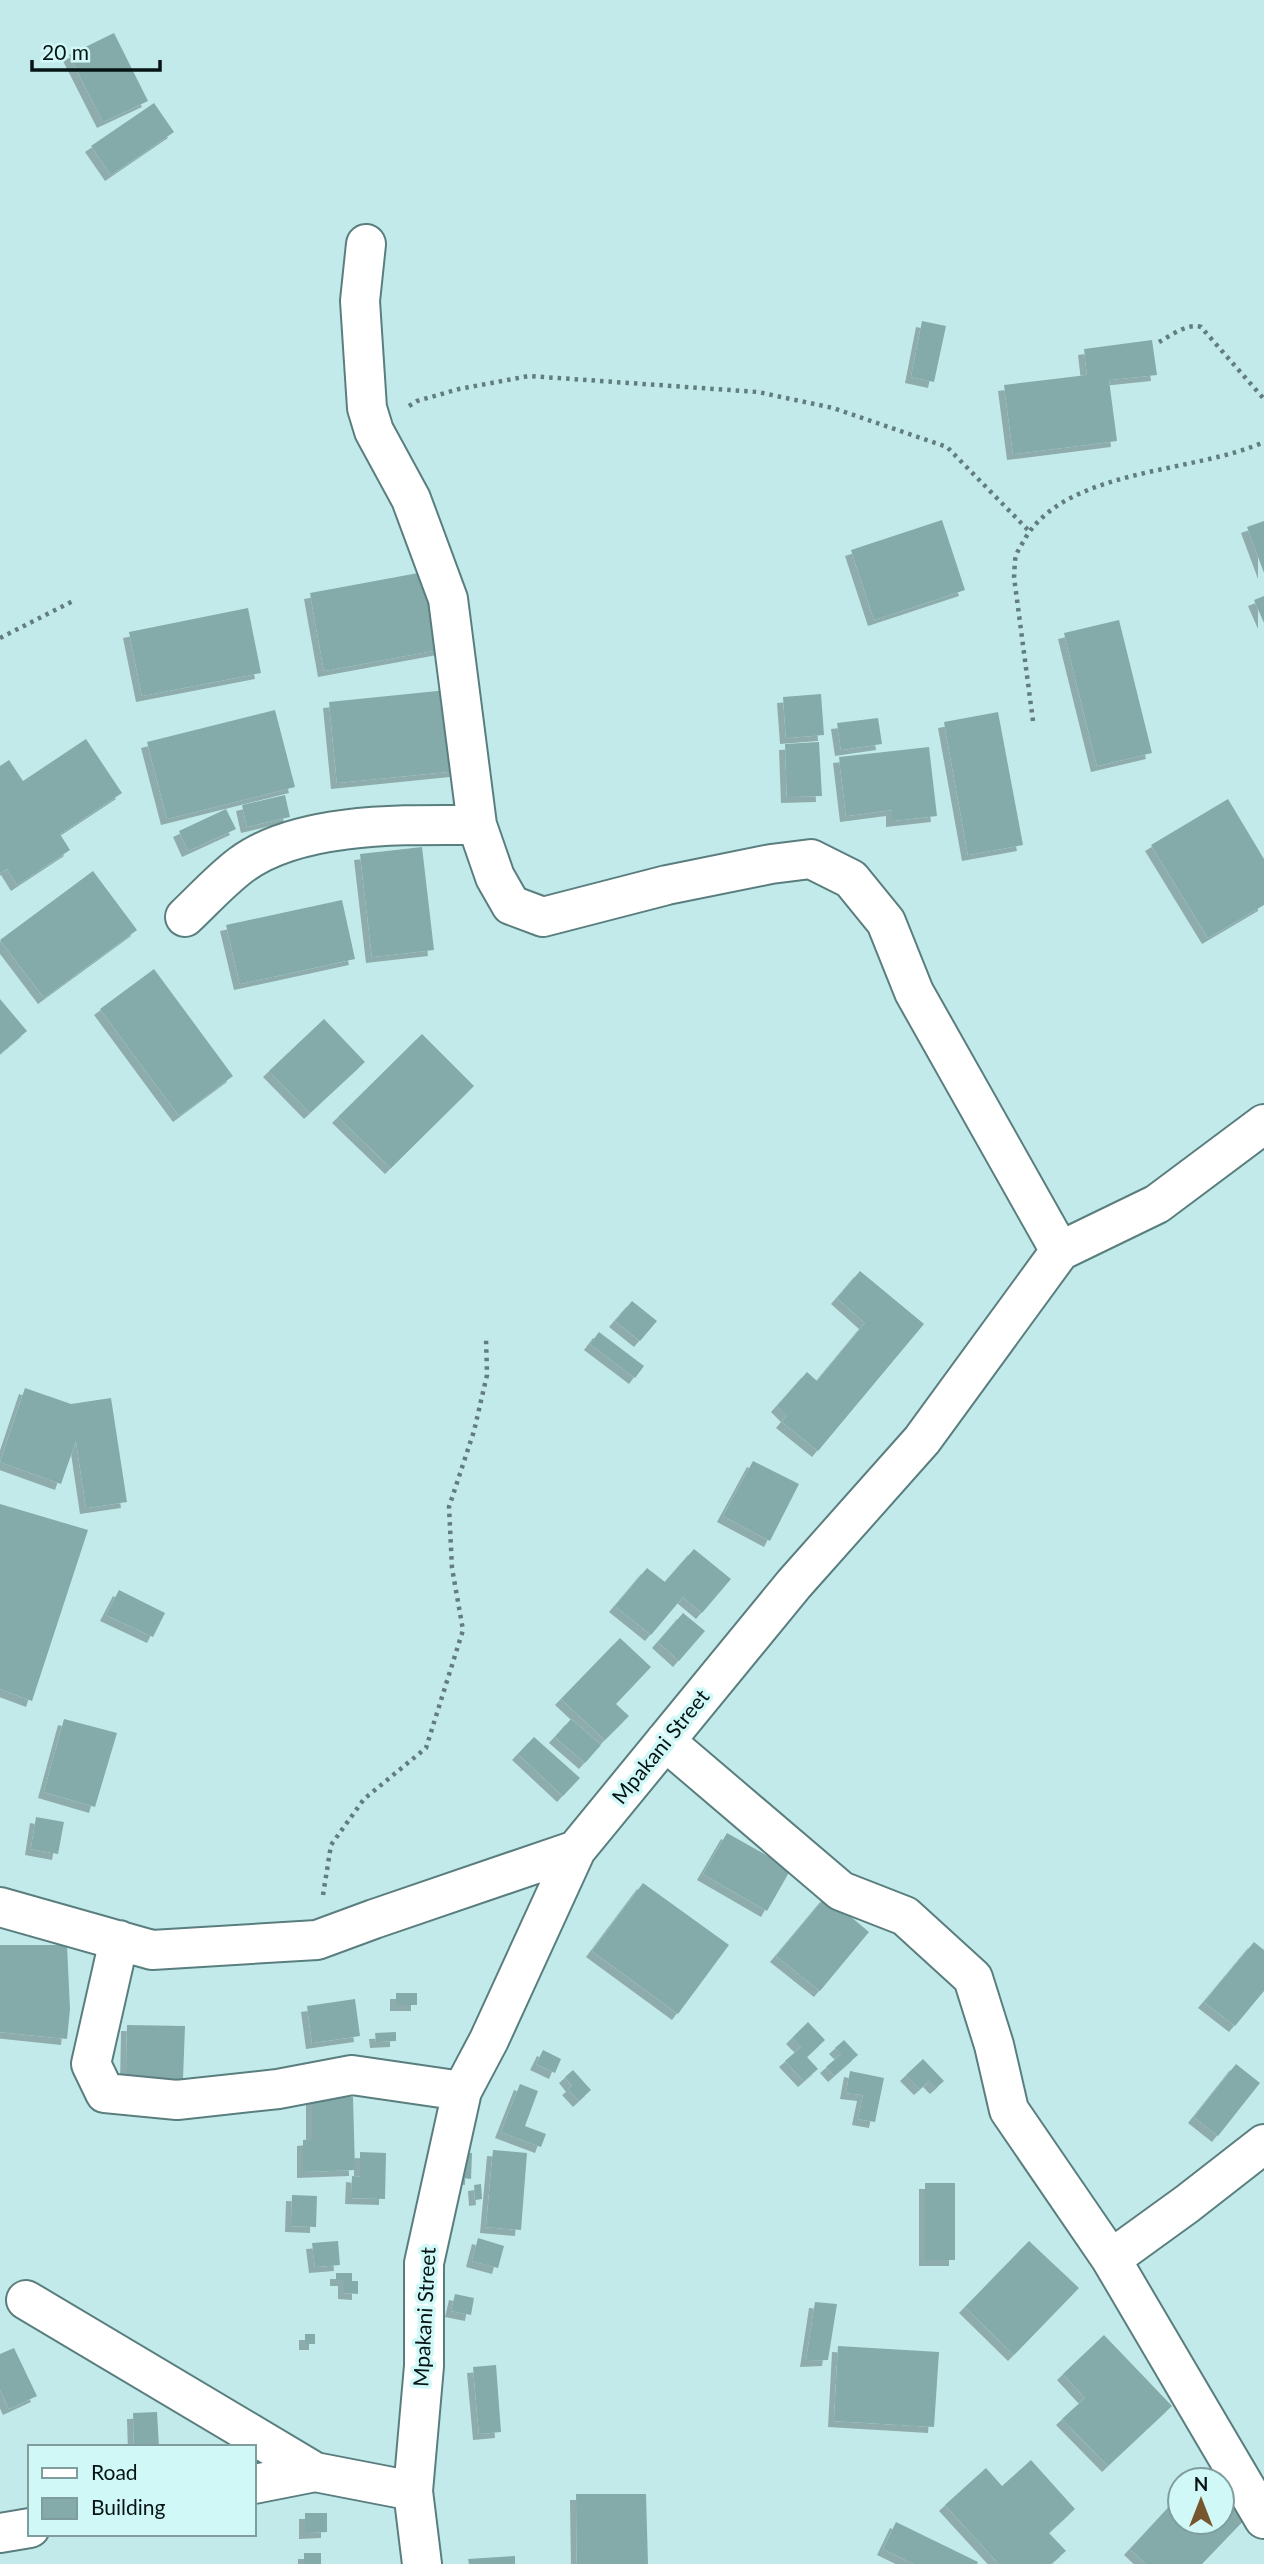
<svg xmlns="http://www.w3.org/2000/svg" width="1264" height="2564" font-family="Lato,sans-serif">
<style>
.building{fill:#85aaaa;filter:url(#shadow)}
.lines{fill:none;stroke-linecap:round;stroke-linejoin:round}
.minor-casing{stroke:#5a7e7e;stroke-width:42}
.path{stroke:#627d7d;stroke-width:4.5;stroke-dasharray:3.5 5;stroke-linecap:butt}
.minor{stroke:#fff;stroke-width:38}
.labels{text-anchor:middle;stroke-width:7;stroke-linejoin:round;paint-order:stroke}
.street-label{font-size:21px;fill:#061414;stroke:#d0f8f7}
</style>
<defs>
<filter id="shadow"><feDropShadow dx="-6" dy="6" stdDeviation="0" flood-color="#0004"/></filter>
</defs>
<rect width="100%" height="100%" fill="#c3eaea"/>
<!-- building -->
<path class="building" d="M114 33 148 101 103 122 69 55Z
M154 103 174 132 111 175 91 146Z
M922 321 946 326 934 382 911 377Z
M1152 340 1157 375 1109 380 1117 441 1013 454 1004 385 1087 375 1084 349Z
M942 520 965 590 874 620 851 550Z
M1264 521V573L1247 527Z
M429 571 443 649 324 671 310 593Z
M1264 596V623L1254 600Z
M248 608 261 673 142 696 129 632Z
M1119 620 1152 753 1097 766 1064 633Z
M447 690 456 771 337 783 329 702Z
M821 694 824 735 786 738 783 697Z
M275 710 295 787 167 819 147 742Z
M998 712 1023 845 968 855 944 722Z
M878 718 882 744 841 750 837 723Z
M86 739 122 793 60 834 70 850 17 885 7 869 0 873V766L9 760 23 781Z
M819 742 822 796 787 797 785 744Z
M929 747 937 816 892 821V810L846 816 839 757Z
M285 795 290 817 247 827 242 805Z
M1228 799 1264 859V905L1208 938 1151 845Z
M226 809 236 829 188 851 179 831Z
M422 847 434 950 372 957 360 854Z
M93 871 137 930 44 998 0 940Z
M342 900 355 959 240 984 226 925Z
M154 969 233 1076 179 1116 100 1009Z
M0 999 27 1031 0 1054Z
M324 1019 365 1062 310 1113 269 1071Z
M422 1034 474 1086 391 1168 338 1117Z
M860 1271 924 1324 818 1451 782 1422 787 1416 777 1406 807 1372 817 1381 865 1323 837 1298Z
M632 1301 657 1321 640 1341 615 1321Z
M599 1332 644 1366 635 1378 590 1344Z
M25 1388 71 1404 111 1398 127 1502 86 1508 76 1441 61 1484 0 1462Z
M753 1461 799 1484 770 1541 723 1516Z
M0 1504 88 1530 32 1701 0 1689Z
M694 1549 731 1579 702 1613 683 1597 651 1635 615 1606 647 1568 665 1582Z
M119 1590 165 1613 153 1637 106 1615Z
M683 1613 705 1631 679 1661 658 1642Z
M620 1638 651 1667 616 1704 629 1716 605 1740 561 1699Z
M64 1719 117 1733 95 1807 44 1792Z
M571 1719 601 1745 585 1763 555 1737Z
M534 1737 580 1778 563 1796 518 1754Z
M36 1817 64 1822 58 1854 31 1849Z
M727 1833 791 1869 767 1911 703 1874Z
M643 1883 729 1945 678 2014 592 1951Z
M826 1896 869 1932 820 1991 776 1956Z
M1254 1942 1264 1950V1991L1235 2026 1204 2002Z
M0 1945H67L70 2009 67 2039 0 2032Z
M396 1993H417V2005H396Z
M355 1999 360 2036 312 2043 307 2006Z
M808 2022 825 2040 807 2057 818 2069 804 2081 785 2061 801 2047 792 2038Z
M127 2025 185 2026 183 2079 126 2078Z
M396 2032V2041L376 2042 375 2033Z
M844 2040 858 2055 834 2076 826 2067 841 2054 835 2048Z
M543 2050 561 2059 555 2073 536 2064Z
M923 2059 944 2081 936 2088 929 2081 920 2089 906 2075Z
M1236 2064 1260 2083 1218 2136 1194 2117Z
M573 2070 591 2090 579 2101 568 2089 572 2086 565 2077Z
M850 2071 884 2078 875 2122 858 2119 863 2095 846 2093Z
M520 2084 538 2091 525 2126 546 2134 541 2147 501 2132Z
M353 2097 355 2170 303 2172V2140L312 2139V2098Z
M493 2150 527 2153 521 2230 486 2227Z
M360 2152 386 2153 385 2199 351 2198 352 2176 360 2177Z
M464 2153H472L471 2179 462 2178Z
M925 2183H955V2260H925Z
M481 2184 482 2199 475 2200 474 2185Z
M292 2195 317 2196 316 2227 291 2226Z
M478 2238 504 2246 498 2268 472 2261Z
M338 2241 340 2265 315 2267 312 2243Z
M1029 2241 1079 2288 1014 2355 965 2307Z
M336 2273H352V2281H358V2294L344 2293V2280H336Z
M455 2294 474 2298 471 2315 451 2311Z
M815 2302 837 2304 828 2360 806 2361Z
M305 2334H315V2344H305Z
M1104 2335 1172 2406 1108 2466 1062 2419 1085 2398 1063 2374Z
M838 2346 939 2352 934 2427 834 2421Z
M14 2348 37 2396 9 2409 0 2390V2354Z
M496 2365 501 2432 479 2434 473 2367Z
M157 2412 159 2447H134L133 2413Z
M1031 2460 1075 2509 1049 2533 1066 2551 1051 2564H999L945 2505 986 2468 1002 2486Z
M1222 2490 1249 2515 1202 2564H1146L1130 2549 1180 2495V2522H1222Z
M576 2494H646L648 2564H577Z
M305 2513H327V2532L305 2533Z
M896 2522 978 2562 977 2564H914L883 2549Z
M304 2553H321V2564H304Z
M515 2556V2564H469L468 2559Z"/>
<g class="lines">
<!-- minor casing -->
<g class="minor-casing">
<path id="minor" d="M366 244 360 301 367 408 374 431 411 499 448 599 477 825 495 877 511 905 543 917 667 885 771 864 811 859 851 879 886 922 914 992 1060 1251
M185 917C203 900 221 880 241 865 300 821 407 825 477 825
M665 1741 841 1891 905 1916 973 1978 994 2045 1009 2110 1111 2259 1264 2519
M0 1907 152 1950 317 1940 374 1919 576 1850
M119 1940 91 2064 105 2093 177 2100 278 2089 352 2075 462 2091
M1111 2259 1187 2204 1264 2144
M26 2300 315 2472 413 2491
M254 2484 315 2472
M0 2533 30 2528
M422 2564 413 2491 424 2366V2263L462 2091 489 2040 576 1850 794 1584 922 1440 1060 1251 1157 1204 1264 1124"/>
</g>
<!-- path -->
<path class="path" d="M1159 342C1172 335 1187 323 1201 327L1264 399
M409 406 417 401 459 389 529 376 758 392 833 408 947 447 1030 532
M0 638 75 600
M1033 721 1014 577C1015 570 1014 562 1016 556 1018 549 1023 543 1026 537 1069 468 1195 473 1264 442
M323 1895 331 1845 364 1799 426 1748 463 1630 452 1568 449 1507 474 1431 487 1375 486 1337"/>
<!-- minor -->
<use href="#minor" class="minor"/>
</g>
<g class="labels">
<!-- street labels -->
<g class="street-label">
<text transform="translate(661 1747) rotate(-51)" y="7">Mpakani Street</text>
<text transform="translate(425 2317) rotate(-87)" y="7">Mpakani Street</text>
</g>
</g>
<!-- legend -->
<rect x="28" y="2445" width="228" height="91" fill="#d0f8f7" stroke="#7f9d9c" stroke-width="2"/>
<rect x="42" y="2468" width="35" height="10" fill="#ffffff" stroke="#7f9d9c" stroke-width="2"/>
<text x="91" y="2480" font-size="21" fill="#061414">Road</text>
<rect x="42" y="2498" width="35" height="21" fill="#85aaaa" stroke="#7f9d9c" stroke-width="2"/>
<text x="91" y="2515" font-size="21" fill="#061414">Building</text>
<!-- north arrow -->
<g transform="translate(1201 2501)"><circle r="33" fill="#d0f8f7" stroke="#7f9d9c" stroke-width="2"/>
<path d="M0-5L12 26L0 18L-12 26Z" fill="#77562d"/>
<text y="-10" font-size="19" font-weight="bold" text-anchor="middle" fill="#061414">N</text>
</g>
<!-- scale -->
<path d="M32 60v10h128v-10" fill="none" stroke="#061414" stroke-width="3.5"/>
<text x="42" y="60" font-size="21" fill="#061414" stroke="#d0f8f7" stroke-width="5" paint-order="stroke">20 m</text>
</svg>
